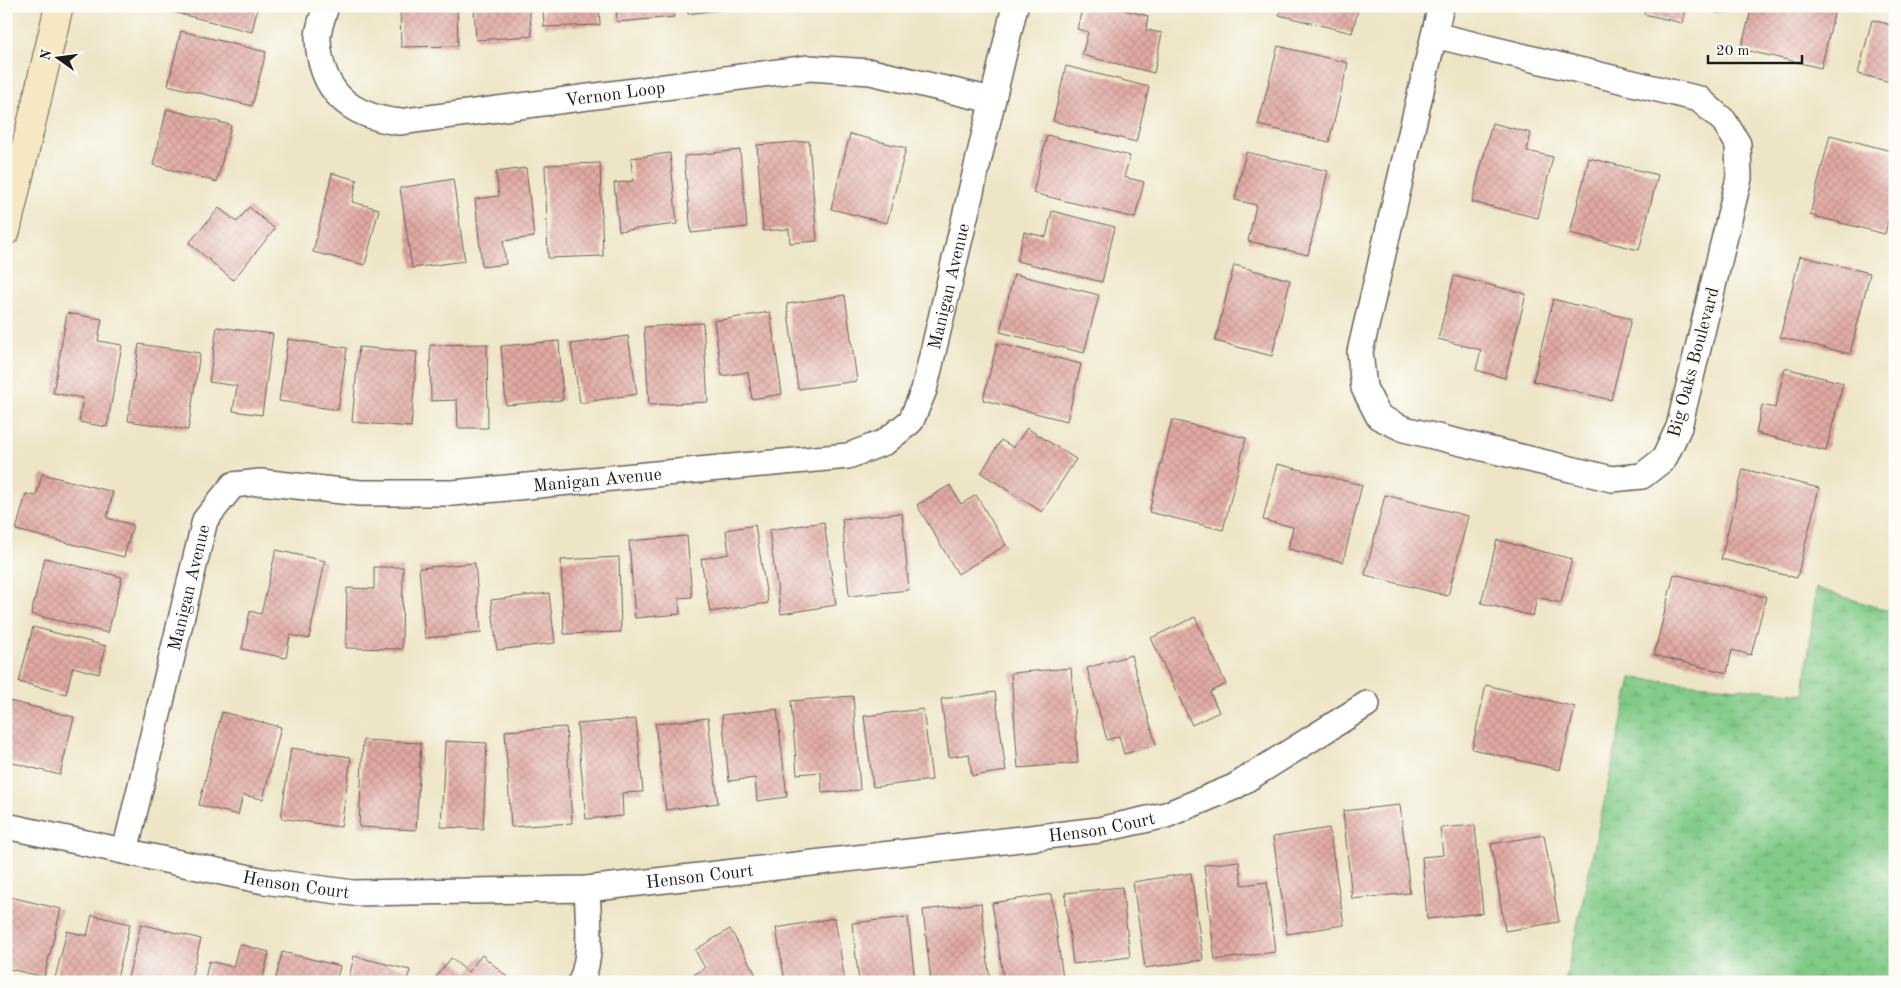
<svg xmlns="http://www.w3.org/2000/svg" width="1901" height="988" font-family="'Old Standard TT',serif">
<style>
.wetland{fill:url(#wetland-marsh);stroke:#4e7352}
.building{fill:url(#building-cross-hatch)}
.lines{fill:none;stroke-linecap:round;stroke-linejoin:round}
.street-casing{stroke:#666258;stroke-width:28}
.secondary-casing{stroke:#666258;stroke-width:30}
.street{stroke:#fff;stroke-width:25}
.secondary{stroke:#f7e8c3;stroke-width:28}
.labels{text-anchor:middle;stroke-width:4;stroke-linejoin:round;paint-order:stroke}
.street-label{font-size:18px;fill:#1c1c1c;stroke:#fdfcf7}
</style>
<defs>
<pattern id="wetland-marsh" width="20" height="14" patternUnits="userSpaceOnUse" patternTransform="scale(1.25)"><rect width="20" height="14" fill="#81ca87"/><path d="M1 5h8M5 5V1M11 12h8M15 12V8" fill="none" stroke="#6fad74"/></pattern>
<pattern id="building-cross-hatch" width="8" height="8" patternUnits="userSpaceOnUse" patternTransform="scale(1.25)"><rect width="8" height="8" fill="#e1a9a3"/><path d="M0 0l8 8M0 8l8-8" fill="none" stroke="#c0918c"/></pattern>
</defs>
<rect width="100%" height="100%" fill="#fdfcf7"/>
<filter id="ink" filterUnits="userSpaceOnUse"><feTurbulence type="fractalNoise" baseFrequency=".02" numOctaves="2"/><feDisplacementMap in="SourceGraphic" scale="10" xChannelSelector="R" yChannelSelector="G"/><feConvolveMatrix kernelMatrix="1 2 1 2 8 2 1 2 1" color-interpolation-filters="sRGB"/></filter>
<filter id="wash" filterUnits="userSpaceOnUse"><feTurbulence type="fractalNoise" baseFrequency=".0096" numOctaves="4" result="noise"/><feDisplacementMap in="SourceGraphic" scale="20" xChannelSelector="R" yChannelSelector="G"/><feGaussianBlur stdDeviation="1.12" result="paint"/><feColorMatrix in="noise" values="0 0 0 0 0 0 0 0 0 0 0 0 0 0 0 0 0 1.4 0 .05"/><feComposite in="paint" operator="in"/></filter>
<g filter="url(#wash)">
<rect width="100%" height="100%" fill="#eee5c6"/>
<!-- wetland -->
<path class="wetland" d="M1816 588 1895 613V971L1883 982H1565L1631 678 1804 694Z"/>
<g id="blocks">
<!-- building -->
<path class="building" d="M170 6H258L252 32 169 11Z
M400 6H457L458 46 401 47Z
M474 6H529L532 36 476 40Z
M543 6H599L600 25 544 27Z
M616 6H673L674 17 617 22Z
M687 6H739V7L688 14Z
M904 6H922L921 11Z
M1083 6H1108L1148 16 1146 30 1162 33 1154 73 1082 55 1088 32 1077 29Z
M1282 6H1359L1352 33 1279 15Z
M1646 6H1686L1682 23 1644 14Z
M1696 6H1721L1719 13Z
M1752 6H1836L1821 68 1741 49Z
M1872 20 1895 26V83L1858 74Z
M181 31 266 52 252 106 168 85Z
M1278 46 1348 63 1329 142 1258 125Z
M1066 66 1149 87 1136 142 1053 121Z
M167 109 231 125 217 182 153 165Z
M1492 123 1531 133 1527 151 1553 157 1538 218 1472 202Z
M850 134 906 148 887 223 831 209Z
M1047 135 1130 156 1124 177 1144 182 1135 218 1033 193Z
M1830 135 1895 152V195L1885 234 1810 215Z
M809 141 817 241 790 243 789 229 763 231 757 145Z
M740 150 747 227 691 233 684 156Z
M1246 152 1328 171 1308 255 1248 241 1256 205 1235 200Z
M670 153 677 224 619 231 614 183 633 181 631 158Z
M1589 158 1658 175 1639 250 1570 233Z
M600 163 603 256 548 258 545 165Z
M526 168 534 237 503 241 506 264 482 267 475 199 499 196 496 172Z
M332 173 357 180 352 202 379 209 365 265 313 252Z
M453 179 465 261 412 268 400 188Z
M249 207 275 229 233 280 189 243 219 208 237 222Z
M1052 211 1115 227 1102 282 1017 261 1024 232 1046 237Z
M1800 256 1870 273 1850 354 1780 337Z
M1234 265 1290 280 1272 356 1215 341Z
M1014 274 1099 295 1084 353 1000 332Z
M1454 276 1526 294 1505 378 1476 370 1481 350 1438 339Z
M845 295 857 381 798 389 787 304Z
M1553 299 1631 319 1611 400 1533 381Z
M770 312 782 394 752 399 748 372 722 376 714 321Z
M67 313 102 319 98 341 122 345 107 427 79 422 83 398 53 393Z
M703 323 708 402 649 405 644 327Z
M217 327 273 334 262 415 233 411 237 386 209 382Z
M628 336 637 394 580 403 571 344Z
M288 339 347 348 338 410 279 401Z
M559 341 563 400 506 405 501 346Z
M997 343 1081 364 1067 421 983 400Z
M139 344 200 353 188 430 128 421Z
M487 344 488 428H458L457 400 431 401 430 345Z
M359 347 417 352 411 427 352 422Z
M1785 368 1843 383 1826 451 1756 433 1762 405 1775 408Z
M1172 420 1246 438 1223 530 1149 512Z
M1027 428 1076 459 1042 512 981 473 1001 440 1014 448Z
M1277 464 1362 485 1343 562 1288 549 1293 527 1263 520Z
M1743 469 1819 488 1797 578 1721 559Z
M42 474 113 492 107 518 133 525 124 557 16 530 26 494 36 496Z
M950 485 961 504 976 495 1006 545 958 574 917 505Z
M1385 495 1468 516 1448 596 1365 575Z
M902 513 909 590 849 596 842 519Z
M824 522 836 605 781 614 769 530Z
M755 525 768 603 710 612 701 559 729 554 726 530Z
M687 536 692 597 679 598 680 614 635 618 629 541Z
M1497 540 1572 559 1561 603 1537 597 1533 616 1481 603Z
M276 550 325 561 309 639 290 635 286 658 242 649 250 611 261 614Z
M619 557 621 632 564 634 561 560Z
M45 558 122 577 108 633 31 614Z
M475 563 481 633 425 638 419 568Z
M374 567H403L402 649 346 648 347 588 374 589Z
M1674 574 1766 597 1751 655 1732 650 1727 673 1654 655Z
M549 593 555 643 497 650 491 600Z
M1195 617 1226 684 1210 692 1219 712 1192 725 1151 638Z
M33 627 106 646 99 674 73 667 66 694 19 682Z
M1131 655 1156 745 1124 754 1119 736 1107 740 1087 668Z
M1071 668 1078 763 1018 768 1011 673Z
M1486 685 1575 707 1560 770 1472 749Z
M995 692 1006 771 972 776 969 754 949 757 941 699Z
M853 696 860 790 822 793 821 772 797 774 791 701Z
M6 700 74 717 60 775 6 761Z
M777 709 787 797 757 801 755 778 729 781 722 715Z
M923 709 932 780 873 787 864 716Z
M222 712 281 727 263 799 243 795 238 815 199 805Z
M708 718 718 803 666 810 655 724Z
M636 719 643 792 622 793 623 816 586 819 577 724Z
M566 727 572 823 511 827 505 731Z
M363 740 421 743 416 830 359 827Z
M445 741 487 743 483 829 441 827Z
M291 748 351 757 341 827 281 818Z
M1400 805 1410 893 1352 899 1343 811Z
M1475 825 1483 913 1427 919 1422 857 1443 855 1440 828Z
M1329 828 1344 925 1287 934 1273 837Z
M1544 835 1559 922 1505 931 1491 844Z
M1239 861 1242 885 1267 882 1275 952 1215 960 1204 865Z
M1191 873 1203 960 1145 968 1133 882Z
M1122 887 1130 957 1073 964 1065 893Z
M1051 894 1063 978 1038 982H1004L992 903Z
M6 896 61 909 44 977 6 968Z
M981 903 990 982H931L923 910Z
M92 915 130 924 116 982H54L67 931 87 936Z
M908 917 915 982H859L852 923Z
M835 918 845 982H785L776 928Z
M141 924 201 939 190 982H127Z
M730 929 760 982H688L687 979 705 968 695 950Z
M239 944 269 952 262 982H204L209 961 233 967Z
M282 952 340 966 336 982H275Z
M482 955 513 982H432L451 958 468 972Z
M354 956 410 970 407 982H348Z"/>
</g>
</g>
<g filter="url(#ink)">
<use href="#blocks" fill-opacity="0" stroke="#666258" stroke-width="1"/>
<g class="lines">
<!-- street casing -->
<g class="street-casing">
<g id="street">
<path id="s1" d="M326 6C323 17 317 30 318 40 321 93 350 116 399 122L809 68 871 72 992 100"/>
<path d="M1434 35 1699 99 1724 121 1738 144 1739 178 1679 427 1664 459 1642 476 1612 479 1404 429 1379 417 1364 388 1360 352 1434 35 1441 6"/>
<path id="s2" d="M6 826 264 881 353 893 587 889 1099 830 1166 815 1234 787 1367 704"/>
<path id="s3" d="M125 851 205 520 233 485 260 482 360 493H453L848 456 885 442 911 421 924 390 1015 6"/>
<path d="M581 982C593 953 588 919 587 889"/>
</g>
</g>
<!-- secondary casing -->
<g class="secondary-casing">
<path id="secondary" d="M6 231 59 6"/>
</g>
<!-- street -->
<use href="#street" class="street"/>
<!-- secondary -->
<use href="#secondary" class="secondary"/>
</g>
</g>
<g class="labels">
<!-- street labels -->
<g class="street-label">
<text dy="6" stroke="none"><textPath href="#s1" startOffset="381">Vernon Loop</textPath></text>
<text dy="6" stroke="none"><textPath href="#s3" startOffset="1216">Manigan Avenue</textPath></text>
<text transform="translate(1693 362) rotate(-75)" y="6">Big Oaks Boulevard</text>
<text dy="6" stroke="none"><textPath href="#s3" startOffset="751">Manigan Avenue</textPath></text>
<text dy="6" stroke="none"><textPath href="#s3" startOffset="271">Manigan Avenue</textPath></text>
<text dy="6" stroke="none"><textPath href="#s2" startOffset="1106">Henson Court</textPath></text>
<text dy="6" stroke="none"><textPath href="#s2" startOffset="701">Henson Court</textPath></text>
<text dy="6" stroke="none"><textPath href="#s2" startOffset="296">Henson Court</textPath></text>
</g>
</g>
<!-- margin -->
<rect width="1901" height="988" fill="none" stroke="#fdfcf7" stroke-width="25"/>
<!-- north arrow -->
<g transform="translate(58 58) rotate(284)" stroke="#fdfcf7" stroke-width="4" paint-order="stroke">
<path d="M0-4L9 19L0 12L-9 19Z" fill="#1c1c1c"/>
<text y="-8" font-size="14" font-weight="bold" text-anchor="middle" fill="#1c1c1c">N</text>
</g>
<!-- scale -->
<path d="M1708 55v8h94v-8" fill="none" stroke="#1c1c1c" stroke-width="2.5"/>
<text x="1716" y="55" font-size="15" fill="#1c1c1c" stroke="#fdfcf7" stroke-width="4" paint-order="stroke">20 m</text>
</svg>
